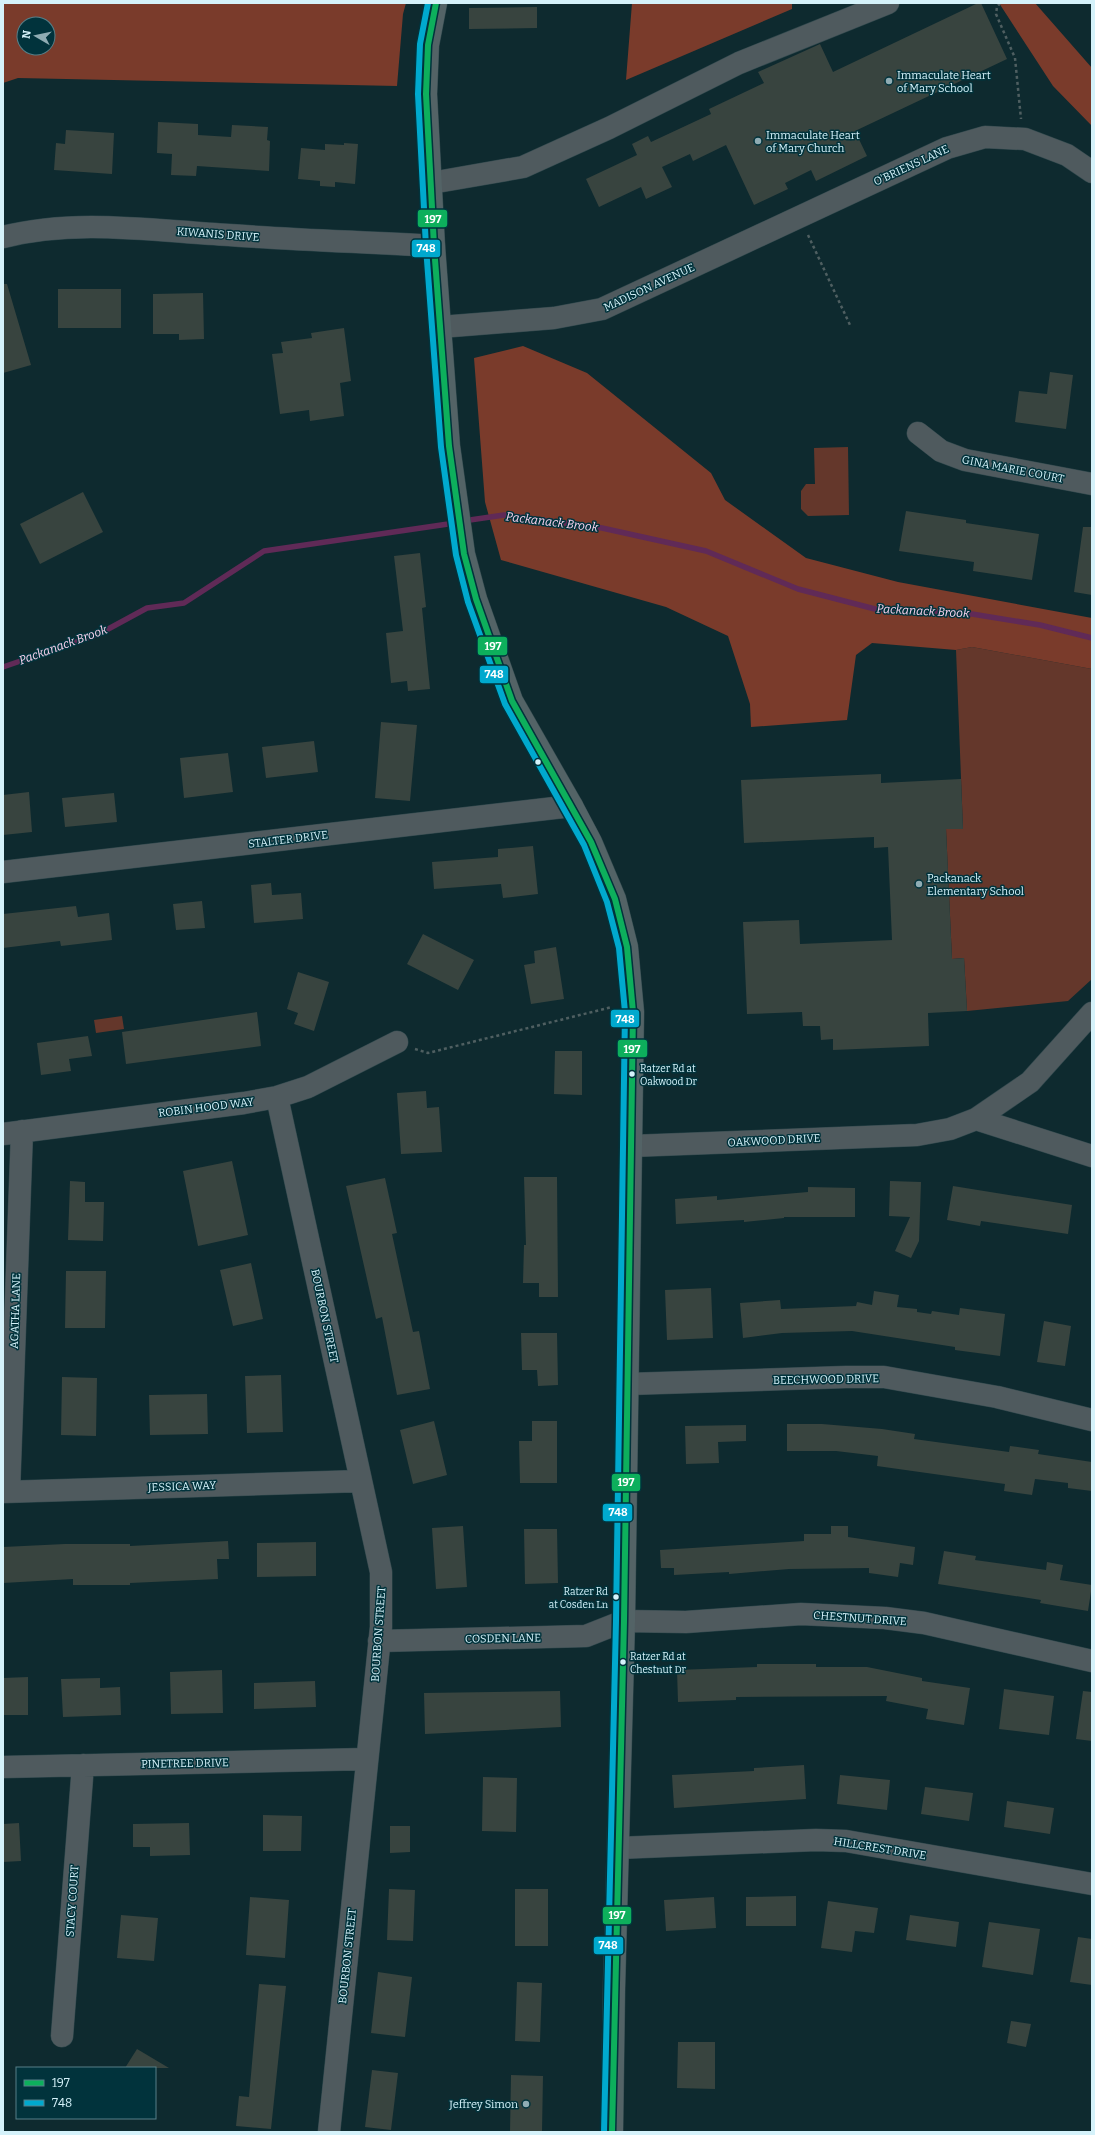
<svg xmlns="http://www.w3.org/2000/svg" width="1095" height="2135" font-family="Bitter,serif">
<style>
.green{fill:#64372b}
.forest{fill:#7a3b2b;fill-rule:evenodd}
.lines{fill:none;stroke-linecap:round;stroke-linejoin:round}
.stream{stroke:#602a57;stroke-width:5.5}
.building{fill:#38443f}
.minor-casing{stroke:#30484d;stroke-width:23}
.major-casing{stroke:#30484d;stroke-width:23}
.path{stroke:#4f5f61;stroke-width:2.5;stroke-dasharray:3 3;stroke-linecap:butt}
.minor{stroke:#4f5a5e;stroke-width:22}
.major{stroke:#536366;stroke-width:22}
.bus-1-casing{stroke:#01333c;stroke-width:9}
.bus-2-casing{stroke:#01333c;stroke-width:9}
.bus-1{stroke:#0daf5c;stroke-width:6}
.bus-2{stroke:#00a9ce;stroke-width:6}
.poi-dot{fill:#8facb3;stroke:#01333c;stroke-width:1.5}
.bus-dot{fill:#d5f2fa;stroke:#01333c;stroke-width:1.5}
.labels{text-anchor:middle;stroke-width:3;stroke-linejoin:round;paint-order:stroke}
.bus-label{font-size:10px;fill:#d5f2fa;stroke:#01333c;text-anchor:start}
.poi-label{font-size:11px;fill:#d5f2fa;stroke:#01333c;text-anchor:start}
.street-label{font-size:11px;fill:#d5f2fa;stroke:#01333c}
.water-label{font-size:12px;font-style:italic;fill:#fad3ef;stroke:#01333c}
.line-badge{stroke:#01333c;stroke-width:1.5}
.badge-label{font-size:11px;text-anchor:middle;font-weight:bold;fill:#fff}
</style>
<rect width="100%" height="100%" fill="#0e2a2f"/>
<!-- green -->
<path class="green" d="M848 447 849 515 808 516 801 509V491L806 484H815L814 448Z
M972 647 1092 669V979L1068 1001 967 1011 964 958 952 959 946 829H963L956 650Z
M122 1016 124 1029 96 1033 94 1020Z"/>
<!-- forest -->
<path class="forest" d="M3 3H406L403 14 397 86 18 78 3 83ZM24 24H48V48H24Z
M632 3H792V9L626 80Z
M999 3H1035L1092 68V126L1053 86Z
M523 346 587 373 711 473 725 500 806 558 898 582 1092 618V669L972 647 956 650 872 643 856 655 847 720 751 727 750 704 728 636 666 607 501 560 485 502 474 358Z"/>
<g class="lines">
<!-- stream -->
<path class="stream" d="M463 521 504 515 602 528 706 551 798 589 875 609 972 614 1040 625 1092 638
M3 667 99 634 147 608 184 603 264 551 455 523"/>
</g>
<!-- building -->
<path class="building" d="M978 3H981L1007 59 855 131 867 156 816 181 811 170 785 183 788 189 754 205 726 145 693 161 690 154 662 167 672 187 646 199 641 187 599 207 586 179 637 155 632 144 648 136 651 142 711 114 709 109 764 83 758 72 820 44 833 72Z
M537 7V28L469 29V8Z
M158 122 198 124V135L231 137 232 125 268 127 267 140 270 141 269 171 197 166 196 176 171 175 172 154 157 153Z
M66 130 114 133 112 174 54 170 56 143 65 144Z
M344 143 358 144 355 184 335 182V187L320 186V181L298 179 301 148 325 150V144L344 145Z
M3 284H7L31 365 3 373Z
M58 289H121V328H58Z
M203 293 204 339 179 340V334H153V294Z
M344 328 351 381 340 383 344 416 310 421 309 410 280 414 272 354 283 353 281 342 312 338 311 333Z
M1050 372 1073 375 1066 429 1015 422 1019 391 1047 394Z
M83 492 103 532 40 564 20 524Z
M906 511 966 520V523L1039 534 1032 580 973 571 974 562 899 551Z
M1083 527H1092V595L1074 592Z
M420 553 426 607 422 608 430 689 408 691 407 681 391 683 386 633 403 631 394 556Z
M381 722 417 725 410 801 375 798Z
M314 741 318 772 266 778 262 747Z
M228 753 233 792 184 798 180 758Z
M881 774V783L961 779 963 829H946L952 959 964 958 967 1011 928 1013 929 1046 833 1050V1039L821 1040 820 1026H803L802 1012 747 1014 743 922 799 920 800 944 892 940 888 847 874 848V837L744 843 741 780Z
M29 792 32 832 3 835V795Z
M114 793 117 822 65 827 62 798Z
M533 846 538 894 503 898 501 884 434 889 432 862 498 857V849Z
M271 883 272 895 301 893 303 919 254 923 251 885Z
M202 901 205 928 176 930 173 904Z
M76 906 78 917 109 913 112 940 61 946 60 941 3 948V914Z
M423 934 474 960 458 990 407 964Z
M556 947 564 999 531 1004 524 965 535 963 534 951Z
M298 972 329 982 314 1031 294 1024 298 1013 287 1009Z
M257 1012 261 1046 126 1064 122 1032Z
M88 1036 92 1056 69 1059 71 1071 41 1075 37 1043Z
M555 1051H582V1095L554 1094Z
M426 1091 427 1108 439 1107 442 1152 401 1154 397 1093Z
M232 1161 248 1235 198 1246 183 1171Z
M524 1177H557L558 1297H539V1283H523L524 1245H526Z
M385 1178 397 1233 392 1234 413 1332 419 1331 430 1389 397 1395 382 1317 376 1319 346 1186Z
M70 1181 85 1182V1202H104L103 1241 68 1240Z
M890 1181 921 1182 919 1241 911 1258 895 1251 910 1217 889 1216Z
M953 1186 1072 1205 1068 1234 981 1221 980 1226 947 1220Z
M808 1187 855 1188V1217H784V1218L744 1222V1220L676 1224 675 1199 717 1196V1200L808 1192Z
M251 1263 263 1319 233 1326 220 1270Z
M66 1271H106L105 1328H65Z
M711 1288 713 1338 667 1340 665 1290Z
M874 1291 899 1295 897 1307 917 1309V1312L931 1314 932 1311 959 1315 960 1308 1005 1314 1000 1356 955 1350V1347L852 1331 782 1333 743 1338 740 1303 780 1300 781 1309 856 1306 857 1302 872 1305Z
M1044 1321 1071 1326 1065 1366 1037 1362Z
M521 1333H557L558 1385 538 1386 537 1370H522Z
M281 1375 283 1432 247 1433 245 1376Z
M62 1377 97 1378 96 1436 61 1435Z
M207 1394 208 1434 150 1435 149 1395Z
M434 1421 447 1475 413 1484 400 1430Z
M532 1421H557V1483H520L519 1441H532Z
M787 1424H822L882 1429 915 1434 914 1439 1009 1452 1010 1446 1039 1450 1038 1454 1092 1462V1491L1068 1488V1483L1035 1479 1032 1495 1004 1491 1005 1484 877 1466 878 1456 836 1451H787Z
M746 1425V1441L718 1442 719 1463 686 1464 685 1426Z
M463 1526 467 1587 436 1589 432 1528Z
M831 1526H848V1537L915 1547 913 1565 900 1563 898 1577 869 1573V1568L789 1569 729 1574V1572L674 1575V1568H661L660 1550 804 1541V1534H831Z
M524 1529H557L558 1583 525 1584Z
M228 1541 229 1559H217L218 1579 130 1583V1585H73V1579L3 1583V1547L65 1544H130V1546Z
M316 1542V1576L257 1577V1543Z
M944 1551 976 1556 975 1560 1046 1570 1047 1562 1063 1565 1060 1580 1092 1585 1088 1611 1040 1603 1041 1600 938 1584Z
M757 1664H816V1667H867L922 1678V1681L970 1688 964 1725 926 1719 928 1709 886 1701 887 1696 736 1697V1700L678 1702 677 1670 757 1667Z
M222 1670 223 1713 171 1714 170 1672Z
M28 1677V1715H3V1678Z
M100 1678V1688L120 1687 121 1715 63 1717 61 1679Z
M315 1681 316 1707 254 1709V1683Z
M1004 1689 1054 1696 1049 1735 999 1729Z
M560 1691 561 1727 425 1734 424 1693Z
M1083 1691 1092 1692V1741L1076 1739Z
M804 1765 806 1799 674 1808 672 1775 754 1771V1768Z
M840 1775 890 1780 887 1810 837 1804Z
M483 1777 517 1778 516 1832 482 1831Z
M925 1787 973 1793 969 1821 921 1814Z
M1007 1801 1054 1808 1050 1834 1004 1827Z
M263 1815 302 1816 301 1851H263Z
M19 1823 21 1861 3 1862V1824Z
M189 1823 190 1855 150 1856V1847H133V1824Z
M390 1826H410V1852L390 1853Z
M389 1889 415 1890 413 1941 387 1940Z
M515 1889H548V1946H515Z
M796 1896V1926H746V1897Z
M250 1897 289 1900 285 1958 246 1955Z
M714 1897 716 1928 666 1931 664 1900Z
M828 1901 878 1908 874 1933 855 1931 852 1952 821 1948Z
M121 1915 158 1918 154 1961 117 1958Z
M910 1915 959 1922 956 1947 906 1940Z
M989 1922 1040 1929 1033 1975 982 1967Z
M1078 1937 1092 1939V1985L1070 1982Z
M378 1972 412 1977 405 2037 371 2033Z
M517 1982 542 1983 540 2042 515 2041Z
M259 1984 286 1986 271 2129 236 2126 239 2096 249 2097Z
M1011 2021 1031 2024 1026 2047 1007 2043Z
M678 2042H715V2089L677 2088Z
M137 2049 169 2068H125Z
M372 2070 398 2073 391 2130 365 2127Z
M511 2075 543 2076 542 2132H510Z"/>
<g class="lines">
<!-- minor casing -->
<g class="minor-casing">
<path id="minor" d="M431 183 523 167 609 128 739 63 888 3
M3 237C77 218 154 231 229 235 297 240 366 242 434 246
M440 327 554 318 602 309 947 148 985 137 1025 139 1067 155 1092 172
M918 433 941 451 965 460 1092 484
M3 872 572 806
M277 1097 381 1572V1627L329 2132
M976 1119 1092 1156
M3 1134 244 1103 277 1097 308 1087 397 1042
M631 1146 917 1135 950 1129 976 1119 1030 1082 1092 1013
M628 1384 846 1377H884L997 1397 1092 1420
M3 1492 361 1481
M9 1492 22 1131
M379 1641 586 1636 624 1621 686 1622 801 1614 885 1618 924 1623 1092 1661
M3 1767 367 1759
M618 1848 816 1840 846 1841 1092 1884
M62 2036 83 1765"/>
</g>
<!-- major casing -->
<g class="major-casing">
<path id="major" d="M436 3 428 45 426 94 434 246 449 446 464 554 476 599 512 701 572 806 591 842 615 899 627 947 633 1012 624 1621 614 1990 612 2132"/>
</g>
<!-- path -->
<path class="path" d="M1000 3 997 7 996 14 1015 58 1021 119
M808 235 850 325
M415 1049 428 1053 612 1007"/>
<!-- minor -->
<use href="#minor" class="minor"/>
<!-- major -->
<use href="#major" class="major"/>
<!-- bus-1 casing -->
<g class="bus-1-casing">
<path id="bus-1" d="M436 3 428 45 426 94 434 246 449 446 464 554 476 599 512 701 591 842 615 899 627 947 633 1012 624 1621 612 2132"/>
</g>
<!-- bus-2 casing -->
<g class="bus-2-casing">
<path id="bus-2" d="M428 3 420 44 418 94 426 247 441 447 456 555 468 602 505 704 584 845 607 902 619 948 625 1012 616 1621 604 2132"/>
</g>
<!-- bus-1 -->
<use href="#bus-1" class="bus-1"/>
<!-- bus-2 -->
<use href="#bus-2" class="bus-2"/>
</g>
<!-- markers -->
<g class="poi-dot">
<circle cx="889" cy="81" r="4"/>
<circle cx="758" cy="141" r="4"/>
<circle cx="919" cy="884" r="4"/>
<circle cx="526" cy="2104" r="4"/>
</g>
<g class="bus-dot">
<circle cx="538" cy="762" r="3.5"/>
<circle cx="632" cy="1074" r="3.5"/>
<circle cx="616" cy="1597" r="3.5"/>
<circle cx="623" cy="1662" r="3.5"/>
</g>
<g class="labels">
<!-- bus labels -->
<g class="bus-label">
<text x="640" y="1072">Ratzer Rd at<tspan x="640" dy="13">Oakwood Dr</tspan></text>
<text x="608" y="1595" text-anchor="end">Ratzer Rd<tspan x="608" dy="13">at Cosden Ln</tspan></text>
<text x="630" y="1660">Ratzer Rd at<tspan x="630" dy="13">Chestnut Dr</tspan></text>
</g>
<!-- poi labels -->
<g class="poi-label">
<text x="897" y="79">Immaculate Heart<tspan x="897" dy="13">of Mary School</tspan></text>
<text x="766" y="139">Immaculate Heart<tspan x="766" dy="13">of Mary Church</tspan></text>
<text x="927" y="882">Packanack<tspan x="927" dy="13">Elementary School</tspan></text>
<text x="518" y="2108" text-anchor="end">Jeffrey Simon</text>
</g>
<!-- street labels -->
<g class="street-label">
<text transform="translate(911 165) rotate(-25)" y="4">O'BRIENS LANE</text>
<text transform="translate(218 234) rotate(4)" y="4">KIWANIS DRIVE</text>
<text transform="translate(649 287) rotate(-25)" y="4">MADISON AVENUE</text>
<text transform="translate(1013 469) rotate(11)" y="4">GINA MARIE COURT</text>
<text transform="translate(288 839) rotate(-7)" y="4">STALTER DRIVE</text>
<text transform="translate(206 1107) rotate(-7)" y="4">ROBIN HOOD WAY</text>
<text transform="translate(774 1140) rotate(-3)" y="4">OAKWOOD DRIVE</text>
<text transform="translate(15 1311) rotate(-88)" y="4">AGATHA LANE</text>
<text transform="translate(325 1316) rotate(78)" y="4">BOURBON STREET</text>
<text transform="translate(826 1379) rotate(-1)" y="4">BEECHWOOD DRIVE</text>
<text transform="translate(182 1486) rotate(-2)" y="4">JESSICA WAY</text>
<text transform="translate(860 1618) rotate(4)" y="4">CHESTNUT DRIVE</text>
<text transform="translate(378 1634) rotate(-86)" y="4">BOURBON STREET</text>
<text transform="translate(503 1638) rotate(-1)" y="4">COSDEN LANE</text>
<text transform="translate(185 1763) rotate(-1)" y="4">PINETREE DRIVE</text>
<text transform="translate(880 1848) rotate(9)" y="4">HILLCREST DRIVE</text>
<text transform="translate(72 1901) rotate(-86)" y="4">STACY COURT</text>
<text transform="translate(347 1956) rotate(-84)" y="4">BOURBON STREET</text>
</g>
<!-- water labels -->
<g class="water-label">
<text transform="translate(552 522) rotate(7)" y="4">Packanack Brook</text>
<text transform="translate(923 611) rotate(3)" y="4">Packanack Brook</text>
<text transform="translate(63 645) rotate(-20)" y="4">Packanack Brook</text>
</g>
</g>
<g class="line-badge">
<rect x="417" y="209" width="31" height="19" rx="4" fill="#0daf5c"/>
<rect x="411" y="239" width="30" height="19" rx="4" fill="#00a9ce"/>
<rect x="477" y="636" width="31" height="20" rx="4" fill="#0daf5c"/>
<rect x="479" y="665" width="30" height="19" rx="4" fill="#00a9ce"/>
<rect x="610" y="1009" width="30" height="19" rx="4" fill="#00a9ce"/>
<rect x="617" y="1039" width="31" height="19" rx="4" fill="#0daf5c"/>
<rect x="611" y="1473" width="30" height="19" rx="4" fill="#0daf5c"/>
<rect x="602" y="1503" width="31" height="19" rx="4" fill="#00a9ce"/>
<rect x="602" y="1906" width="30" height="19" rx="4" fill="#0daf5c"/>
<rect x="593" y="1936" width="31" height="19" rx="4" fill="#00a9ce"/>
</g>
<g class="badge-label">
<text x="433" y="223">197</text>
<text x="426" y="252">748</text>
<text x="493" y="650">197</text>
<text x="494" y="678">748</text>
<text x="625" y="1023">748</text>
<text x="632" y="1053">197</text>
<text x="626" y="1486">197</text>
<text x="618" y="1516">748</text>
<text x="617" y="1919">197</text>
<text x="608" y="1949">748</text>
</g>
<!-- border -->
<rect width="1095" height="2135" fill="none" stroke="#d5f2fa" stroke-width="8"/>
<!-- legend -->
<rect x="16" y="2067" width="140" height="52" fill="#01333c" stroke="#567f88"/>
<rect x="24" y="2080" width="20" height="6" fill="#0daf5c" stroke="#567f88"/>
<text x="52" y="2087" font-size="12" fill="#d5f2fa">197</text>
<rect x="24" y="2100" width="20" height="6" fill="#00a9ce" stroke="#567f88"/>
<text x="52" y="2107" font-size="12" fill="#d5f2fa">748</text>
<!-- north arrow -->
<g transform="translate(36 36) rotate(279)"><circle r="19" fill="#01333c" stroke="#567f88"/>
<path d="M0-3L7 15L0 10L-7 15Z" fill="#8facb3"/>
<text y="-6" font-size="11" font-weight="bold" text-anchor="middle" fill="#d5f2fa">N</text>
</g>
</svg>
